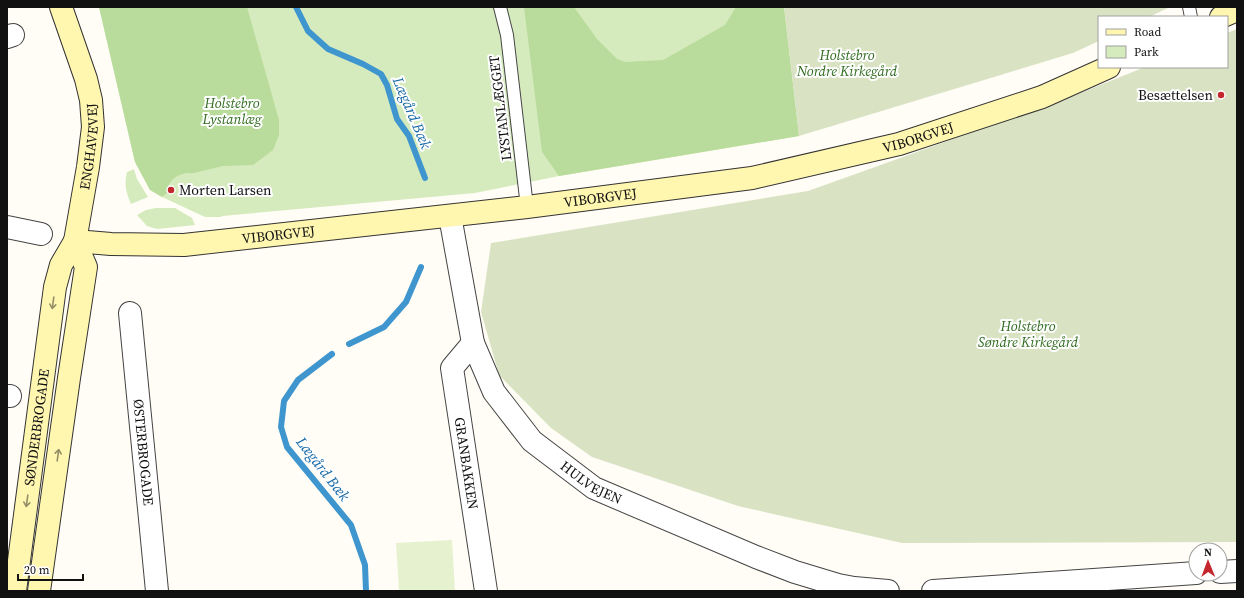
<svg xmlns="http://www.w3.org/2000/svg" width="1244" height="598" font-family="'Source Serif 4',serif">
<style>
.green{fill:#d5ebbd}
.forest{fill:#b9dc9c}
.cemetery{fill:#d9e3c4}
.pitch{fill:#e6f2cf}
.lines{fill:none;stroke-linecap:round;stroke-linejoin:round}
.stream{stroke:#3f96cf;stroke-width:6}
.lane-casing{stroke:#444;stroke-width:14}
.street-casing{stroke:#444;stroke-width:24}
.secondary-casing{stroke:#333;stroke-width:24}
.lane{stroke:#fff;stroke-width:12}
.street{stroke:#fff;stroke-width:22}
.secondary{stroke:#fff6b0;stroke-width:22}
.oneway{stroke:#948f68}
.poi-dot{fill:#c4262e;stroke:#fff;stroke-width:1.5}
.labels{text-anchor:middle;stroke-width:4;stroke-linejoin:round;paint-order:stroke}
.park-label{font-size:14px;font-style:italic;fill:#2f6b1f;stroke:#fff}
.poi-label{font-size:14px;fill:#111;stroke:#fff;text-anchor:end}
.street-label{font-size:14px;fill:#111;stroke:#fff}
.water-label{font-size:15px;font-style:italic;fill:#1768a6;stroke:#fff}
</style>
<rect width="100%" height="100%" fill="#fffdf5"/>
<!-- green -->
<path class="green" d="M99 7H784L799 136 559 176 475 193 222 216 221 217H205L162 197 150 190 135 162Z
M134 169 137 179 148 197 131 204C126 192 124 185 127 172Z
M156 208H175L192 218 195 225 157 229 147 226 137 215 146 210Z"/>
<!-- forest -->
<path class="forest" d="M99 7H247L279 120V135L273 150 253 165 223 166 194 173H186L177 176 172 180 168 186 167 193 162 197 150 190 135 162Z
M524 7H574L597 39 617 59 625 62 663 60 725 25 736 7H784L799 136 559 176 542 152Z"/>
<!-- cemetery -->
<path class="cemetery" d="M784 7H1170L1149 17H1099V41L1073 53 799 136Z
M1237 29V542L902 543 738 506 592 457 551 428 499 375 481 312 491 243 808 191 1073 96 1145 67H1227V33Z"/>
<!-- pitch -->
<path class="pitch" d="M452 540 455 591H399L396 543Z"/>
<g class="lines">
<!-- stream -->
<path class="stream" d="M296 7 308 31 328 49 363 64 381 74 387 85 397 119 409 136 425 178
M349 344 384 327 406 302 421 267
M332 354 298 380 284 401 281 427 287 447 351 525 365 565 366 591"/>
<!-- lane casing -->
<g class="lane-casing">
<path id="lane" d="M500 7 507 35 527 207
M1189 7 1191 17"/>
</g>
<!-- street casing -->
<g class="street-casing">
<g id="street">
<path d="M7 37 13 35"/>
<path id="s1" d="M450 216 473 343 494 392 532 441 594 488 756 557 795 572 838 585 854 588 888 591"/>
<path d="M7 227 41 234"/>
<path id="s2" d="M130 313 157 591"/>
<path id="s3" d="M473 343 452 368 486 591"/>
<path d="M7 396H10"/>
<path d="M1220 572 1237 571"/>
<path d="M933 591 1196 573"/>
</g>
</g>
<!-- secondary casing -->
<g class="secondary-casing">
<g id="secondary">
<path d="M1221 17 1237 10"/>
<path id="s4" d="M75 241 111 244 184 245 527 207 752 178 899 144 1042 97 1109 67"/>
<path id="s5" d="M15 591 55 287 61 265 75 241 88 167 93 127 91 100 86 79 61 7"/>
<path d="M39 591 69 378 86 267 75 241"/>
</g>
</g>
<!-- lane -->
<use href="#lane" class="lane"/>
<!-- street -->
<use href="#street" class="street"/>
<!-- secondary -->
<use href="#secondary" class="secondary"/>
</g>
<!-- one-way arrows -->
<defs><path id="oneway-shaft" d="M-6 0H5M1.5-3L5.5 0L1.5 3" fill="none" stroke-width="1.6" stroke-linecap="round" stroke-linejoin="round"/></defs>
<g class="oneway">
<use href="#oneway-shaft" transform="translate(53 303) rotate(98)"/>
<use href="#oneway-shaft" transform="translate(58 455) rotate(-82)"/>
<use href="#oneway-shaft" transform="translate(27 501) rotate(98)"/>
</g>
<!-- markers -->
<g class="poi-dot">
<circle cx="1221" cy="95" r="4"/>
<circle cx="171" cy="190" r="4"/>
</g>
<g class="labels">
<!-- park labels -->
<g class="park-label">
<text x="847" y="60">Holstebro<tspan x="847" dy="16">Nordre Kirkegård</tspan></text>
<text x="232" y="108">Holstebro<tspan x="232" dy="16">Lystanlæg</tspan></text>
<text x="1028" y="331">Holstebro<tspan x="1028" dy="16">Søndre Kirkegård</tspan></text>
</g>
<!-- poi labels -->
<g class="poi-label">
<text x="1213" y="100">Besættelsen</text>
<text x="179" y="195" text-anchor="start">Morten Larsen</text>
</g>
<!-- street labels -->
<g class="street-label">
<text transform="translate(500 108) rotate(-97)" y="5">LYSTANLÆGGET</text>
<text dy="5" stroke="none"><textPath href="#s4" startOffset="852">VIBORGVEJ</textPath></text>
<text dy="5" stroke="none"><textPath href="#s5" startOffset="453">ENGHAVEVEJ</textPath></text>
<text dy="5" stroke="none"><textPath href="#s4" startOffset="528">VIBORGVEJ</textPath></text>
<text dy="5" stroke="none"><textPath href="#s4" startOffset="204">VIBORGVEJ</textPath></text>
<text dy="5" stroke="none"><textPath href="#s5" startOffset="165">SØNDERBROGADE</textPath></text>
<text dy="5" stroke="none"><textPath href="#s2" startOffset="140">ØSTERBROGADE</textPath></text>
<text dy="5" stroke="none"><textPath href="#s3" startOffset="129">GRANBAKKEN</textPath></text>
<text dy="5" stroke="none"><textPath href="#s1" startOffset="317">HULVEJEN</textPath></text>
</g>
<!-- water labels -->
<g class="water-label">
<text transform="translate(412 113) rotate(67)" y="5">Lægård Bæk</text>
<text transform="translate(323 469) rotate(52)" y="5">Lægård Bæk</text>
</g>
</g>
<!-- border -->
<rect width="1244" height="598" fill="none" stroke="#111111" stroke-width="16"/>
<!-- legend -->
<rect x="1098" y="16" width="130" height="52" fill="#ffffff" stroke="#a0a0a0"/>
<rect x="1106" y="29" width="20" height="6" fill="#fff6b0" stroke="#a0a0a0"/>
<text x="1134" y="36" font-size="12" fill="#111111">Road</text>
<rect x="1106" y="46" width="20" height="12" fill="#d5ebbd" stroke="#a0a0a0"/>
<text x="1134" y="56" font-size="12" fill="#111111">Park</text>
<!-- north arrow -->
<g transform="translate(1208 562) rotate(359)"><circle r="19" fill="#ffffff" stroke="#a0a0a0"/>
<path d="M0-3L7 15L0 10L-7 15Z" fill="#c4262e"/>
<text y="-6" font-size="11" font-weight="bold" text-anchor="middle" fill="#111111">N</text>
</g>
<!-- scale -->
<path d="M18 574v6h65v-6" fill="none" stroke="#111111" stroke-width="2"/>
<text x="24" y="574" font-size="12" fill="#111111" stroke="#ffffff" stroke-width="3" paint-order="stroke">20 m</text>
</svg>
